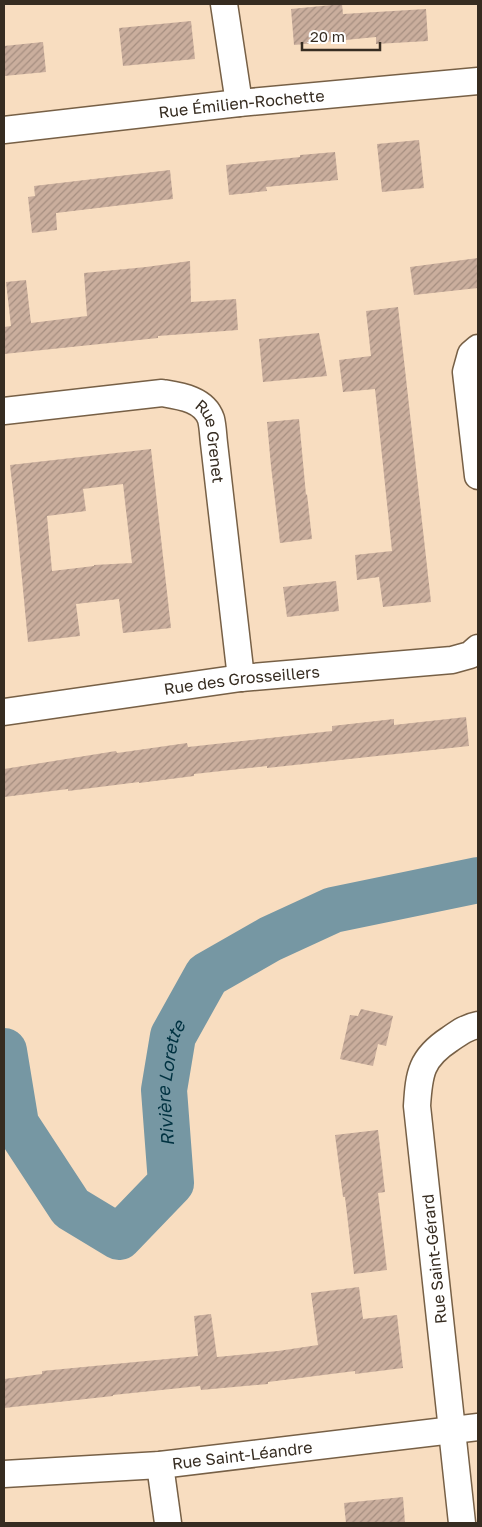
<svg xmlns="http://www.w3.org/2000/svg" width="482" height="1527" font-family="'Golos Text',sans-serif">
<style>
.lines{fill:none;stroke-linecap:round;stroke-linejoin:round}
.river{stroke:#7697a3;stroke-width:46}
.building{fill:url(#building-hatch);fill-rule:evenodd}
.minor-casing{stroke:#776046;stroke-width:29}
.minor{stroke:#fff;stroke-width:26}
.labels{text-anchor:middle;stroke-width:5;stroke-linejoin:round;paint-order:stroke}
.street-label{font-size:16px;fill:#362c21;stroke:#fff}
.water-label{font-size:18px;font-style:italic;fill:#003241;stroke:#fff}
</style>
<defs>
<pattern id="building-hatch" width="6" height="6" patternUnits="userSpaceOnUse" patternTransform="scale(1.25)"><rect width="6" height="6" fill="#caae9d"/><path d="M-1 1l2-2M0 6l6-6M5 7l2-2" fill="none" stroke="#a58e80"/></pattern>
</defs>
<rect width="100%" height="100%" fill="#f8ddc0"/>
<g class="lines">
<!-- river -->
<path class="river" id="s1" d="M4 1051 16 1124 71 1208 119 1237 171 1183 164 1090 173 1036 207 975 270 939 333 910 478 880"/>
</g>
<!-- building -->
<path class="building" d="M342 4 343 14 426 9 428 41 376 44V37L294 45 291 9Z
M191 21 195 59 123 66 119 28Z
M43 42 46 72 4 76V46Z
M419 140 424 188 382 192 377 144Z
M335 152 338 180 266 187 267 191 229 195 226 165 300 157V155Z
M170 170 173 199 56 213 57 230 32 233 28 197 35 196 34 186Z
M478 258V288L414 295 410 267Z
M190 261 191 302 236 299 238 330 158 336V338L4 354V327L11 326 6 282 26 280 31 323 87 316 84 273 146 267Z
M398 307 431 602 383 607 379 577 357 580 355 555 392 551 375 389 343 392 339 360 371 356 366 311Z
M319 333 327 376 263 382 259 339Z
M299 419 306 495 307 494 312 539 280 543 271 466 267 422Z
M151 449 171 628 123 633 119 599 76 604 80 636 28 642 17 526 10 465ZM123 484 132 563 94 565V566L52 571 47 516 86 511 83 489Z
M336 581 339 611 287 617 283 587Z
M466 717 469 746 267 768V766L194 774V776L139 783V782L68 791V789L4 797V769L116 751 117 753 187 743 188 747 332 731V726L394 719V725Z
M361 1009 393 1016 386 1046 378 1044 373 1066 340 1059 350 1015 358 1016Z
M378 1130 385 1192 378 1193 387 1270 354 1274 345 1197H343L335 1135Z
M359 1287 363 1319 397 1315 403 1368 355 1374V1371L268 1382V1384L201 1390 200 1386 113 1395V1396L4 1408V1379L42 1374V1371L198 1356 194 1316 211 1314 217 1357 278 1351 318 1345 311 1293Z
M403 1497 405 1523H346L344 1503Z"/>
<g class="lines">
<!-- minor casing -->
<g class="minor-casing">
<g id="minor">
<path d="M224 4 239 103"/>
<path id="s2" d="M4 130 239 103 478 81"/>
<path d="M478 348 471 354 466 372 478 476"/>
<path id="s3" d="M4 411 162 393C180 396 204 399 211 419 213 427 213 435 214 443L241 678"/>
<path id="s4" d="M4 712 241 678 452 660 470 655 478 648"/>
<path d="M160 1465 168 1523"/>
<path id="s5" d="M4 1474 160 1465 478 1427"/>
<path d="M462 1523 417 1106C419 1073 421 1058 450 1039 460 1032 467 1027 478 1025"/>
</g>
</g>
<!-- minor -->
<use href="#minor" class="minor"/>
</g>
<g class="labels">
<!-- street labels -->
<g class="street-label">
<text dy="6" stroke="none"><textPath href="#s2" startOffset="239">Rue Émilien-Rochette</textPath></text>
<text dy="6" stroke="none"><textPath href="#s3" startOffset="239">Rue Grenet</textPath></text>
<text dy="6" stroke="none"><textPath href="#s4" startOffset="240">Rue des Grosseillers</textPath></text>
<text transform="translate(434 1259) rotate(-96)" y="6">Rue Saint-Gérard</text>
<text dy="6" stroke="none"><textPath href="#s5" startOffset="239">Rue Saint-Léandre</textPath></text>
</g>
<!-- water labels -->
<g class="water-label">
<text dy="6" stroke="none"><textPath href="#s1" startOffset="406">Rivière Lorette</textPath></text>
</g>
</g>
<!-- border -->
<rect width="482" height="1527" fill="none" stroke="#362c21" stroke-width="10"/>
<!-- scale -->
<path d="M302 42v8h78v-8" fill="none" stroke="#362c21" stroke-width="2.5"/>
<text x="310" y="42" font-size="15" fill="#362c21" stroke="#ffffff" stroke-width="4" paint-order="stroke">20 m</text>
</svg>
